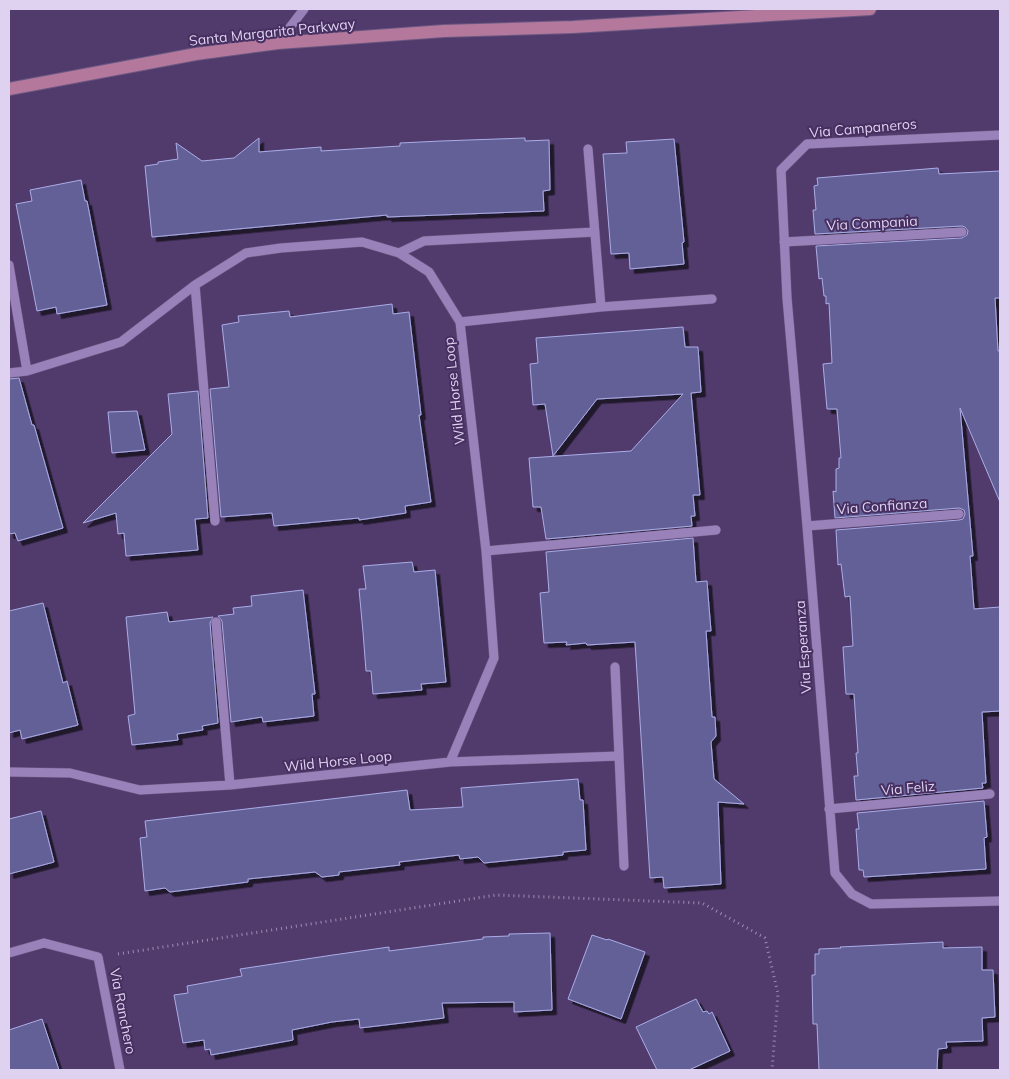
<svg xmlns="http://www.w3.org/2000/svg" width="1009" height="1079" font-family="Mulish,sans-serif">
<style>
.building{fill:#626197;stroke:#abace7;filter:url(#shadow)}
.lines{fill:none;stroke-linecap:round;stroke-linejoin:round}
.minor-casing{stroke:#695680;stroke-width:10}
.major-casing{stroke:#695680;stroke-width:14}
.path{stroke:#9d8cb3;stroke-width:3;stroke-dasharray:1 4;stroke-linecap:butt}
.minor{stroke:#9982b9;stroke-width:9}
.major{stroke:#b3789c;stroke-width:12}
.labels{text-anchor:middle;stroke-width:4;stroke-linejoin:round;paint-order:stroke}
.street-label{font-size:14px;fill:#ded2f0;stroke:#473061}
</style>
<defs>
<filter id="shadow"><feDropShadow dx="4.5" dy="4.5" stdDeviation="0" flood-color="#0009"/></filter>
</defs>
<rect width="100%" height="100%" fill="#513b6c"/>
<!-- building -->
<path class="building" d="M259 138V152L321 147V151L400 146V143L441 141 525 138V141L549 140 550 190 543 191 544 211 387 217V215L152 237 145 166 158 164V162L178 159 176 143 202 161 234 158Z
M674 139 684 242 682 243 684 264 630 269 629 253 611 254 603 154 627 153 626 142Z
M938 168 939 174 1000 171V298H995L998 351H1000V502L960 408 973 556H970L974 609 1000 607V711L982 712 986 783H982L983 788 856 800 854 776H858L856 753H858L854 694H846L843 647 853 646 850 596 845 597 841 564 838 565 836 530 959 520 963 519 965 514 964 510 959 508 835 518 833 491 836 492V469L839 468V458H841L837 409H827L823 364 832 363 829 303 826 304V296H824L822 278 819 279 816 246 962 238 967 235 968 231 965 227 962 226 815 234 813 210H816L814 186 818 185 817 178Z
M81 180 85 201H87L107 305 57 314 56 307 37 311 16 204 32 201 30 190Z
M392 304 393 314 409 312 421 415H419L431 502 405 506 406 513 359 520V518L274 526 272 513 221 517 210 389 229 387 222 325 239 322 238 316 289 311 290 317Z
M683 327 685 347H698L701 392 691 393 700 495H693L695 516H691L692 526 546 539 541 507H533L529 458 631 451 683 394 597 399 553 456 545 404 533 405 530 364 538 363 536 338Z
M19 378 32 425H34L63 528 18 541 15 533 9 534V379Z
M198 391 208 518 195 519 198 550 126 556 124 533 118 534 116 513 83 523 172 434 168 394Z
M137 411 145 450 112 453 108 412Z
M693 538 696 582 707 581 709 607 711 631H706L712 717H715L716 736 711 742 714 779 744 804 718 802 721 884 664 888 663 877 650 878 635 642 587 645 586 643 566 645 567 642 544 643 540 593 549 592 546 552Z
M412 562 414 572 435 570 446 682 421 684 422 690 373 694 371 671H366L363 632 359 589H366L363 566Z
M303 590 315 694H312L314 716 263 722 262 717 231 722 222 621 218 616 234 614 233 608 252 606 251 596Z
M43 603 63 683 67 681 78 725 22 739 20 730 9 733V611Z
M167 612 169 622 213 617 210 623 218 723 202 726 203 730 177 734 178 740 132 745 128 716 135 714 126 617Z
M578 779 580 800H583L586 850 563 852V855L484 863 478 857 460 859 459 855 399 862 400 865 339 872V875L322 877 315 872 248 879V882L170 892 165 888 145 891 140 838 147 837 145 821 407 790 410 810 463 807 461 788Z
M984 801 987 837 984 838 986 869 864 877 863 870H859L856 829H859L857 813Z
M41 811 54 862 9 874V819Z
M550 933 552 1010 514 1012V1002L442 1003 444 1018 360 1028 359 1019 332 1022 292 1030 293 1040 211 1055 210 1049 205 1050 204 1040 183 1043 174 995 188 993 187 986 242 976 240 969 333 955 389 947V951L483 939V937L509 936V934Z
M592 935 607 940 608 939 645 952 621 1019 568 999Z
M943 942V948L982 947V970H993L995 1017 982 1018 983 1041 946 1042 947 1048 938 1049 937 1070H819L817 1024H813L812 975H815V954H819V949L841 948 840 947Z
M696 999 703 1012 707 1011 709 1014 712 1012 730 1051 689 1070H657L636 1027Z
M42 1019 59 1070H9V1030Z"/>
<g class="lines">
<!-- minor casing -->
<g class="minor-casing">
<path id="minor" d="M278 43 304 9
M1000 135 807 144 781 170 787 298 807 526 835 873 852 894 871 904 1000 901
M588 149 601 307
M784 242 962 232
M399 253 424 241 595 232
M9 265 27 371
M195 285 215 521
M460 322 601 307 712 299
M9 373 27 371 121 342 195 285 246 253 281 248 362 242 399 253 429 272 460 322 486 551 494 658 450 762
M807 526 959 514
M486 551 716 530
M216 622 230 785
M615 667 624 866
M9 772 70 773 140 790 230 785 450 762 619 756
M829 809 990 794
M9 953 44 943 98 957 120 1070"/>
</g>
<!-- major casing -->
<g class="major-casing">
<path id="major" d="M9 89 196 54 278 43 444 31 573 27 870 9"/>
</g>
<!-- path -->
<path class="path" d="M118 954 496 895 702 903 765 938 778 994 772 1070"/>
<!-- minor -->
<use href="#minor" class="minor"/>
<!-- major -->
<use href="#major" class="major"/>
</g>
<g class="labels">
<!-- street labels -->
<g class="street-label">
<text transform="translate(272 32) rotate(-6)" y="5">Santa Margarita Parkway</text>
<text transform="translate(863 128) rotate(-5)" y="5">Via Campaneros</text>
<text transform="translate(872 223) rotate(-3)" y="5">Via Compania</text>
<text transform="translate(454 391) rotate(-96)" y="5">Wild Horse Loop</text>
<text transform="translate(882 506) rotate(-4)" y="5">Via Confianza</text>
<text transform="translate(803 647) rotate(-94)" y="5">Via Esperanza</text>
<text transform="translate(338 761) rotate(-6)" y="5">Wild Horse Loop</text>
<text transform="translate(908 788) rotate(-5)" y="5">Via Feliz</text>
<text transform="translate(123 1011) rotate(79)" y="5">Via Ranchero</text>
</g>
</g>
<!-- border -->
<rect width="1009" height="1079" fill="none" stroke="#ded2f0" stroke-width="20"/>
</svg>
